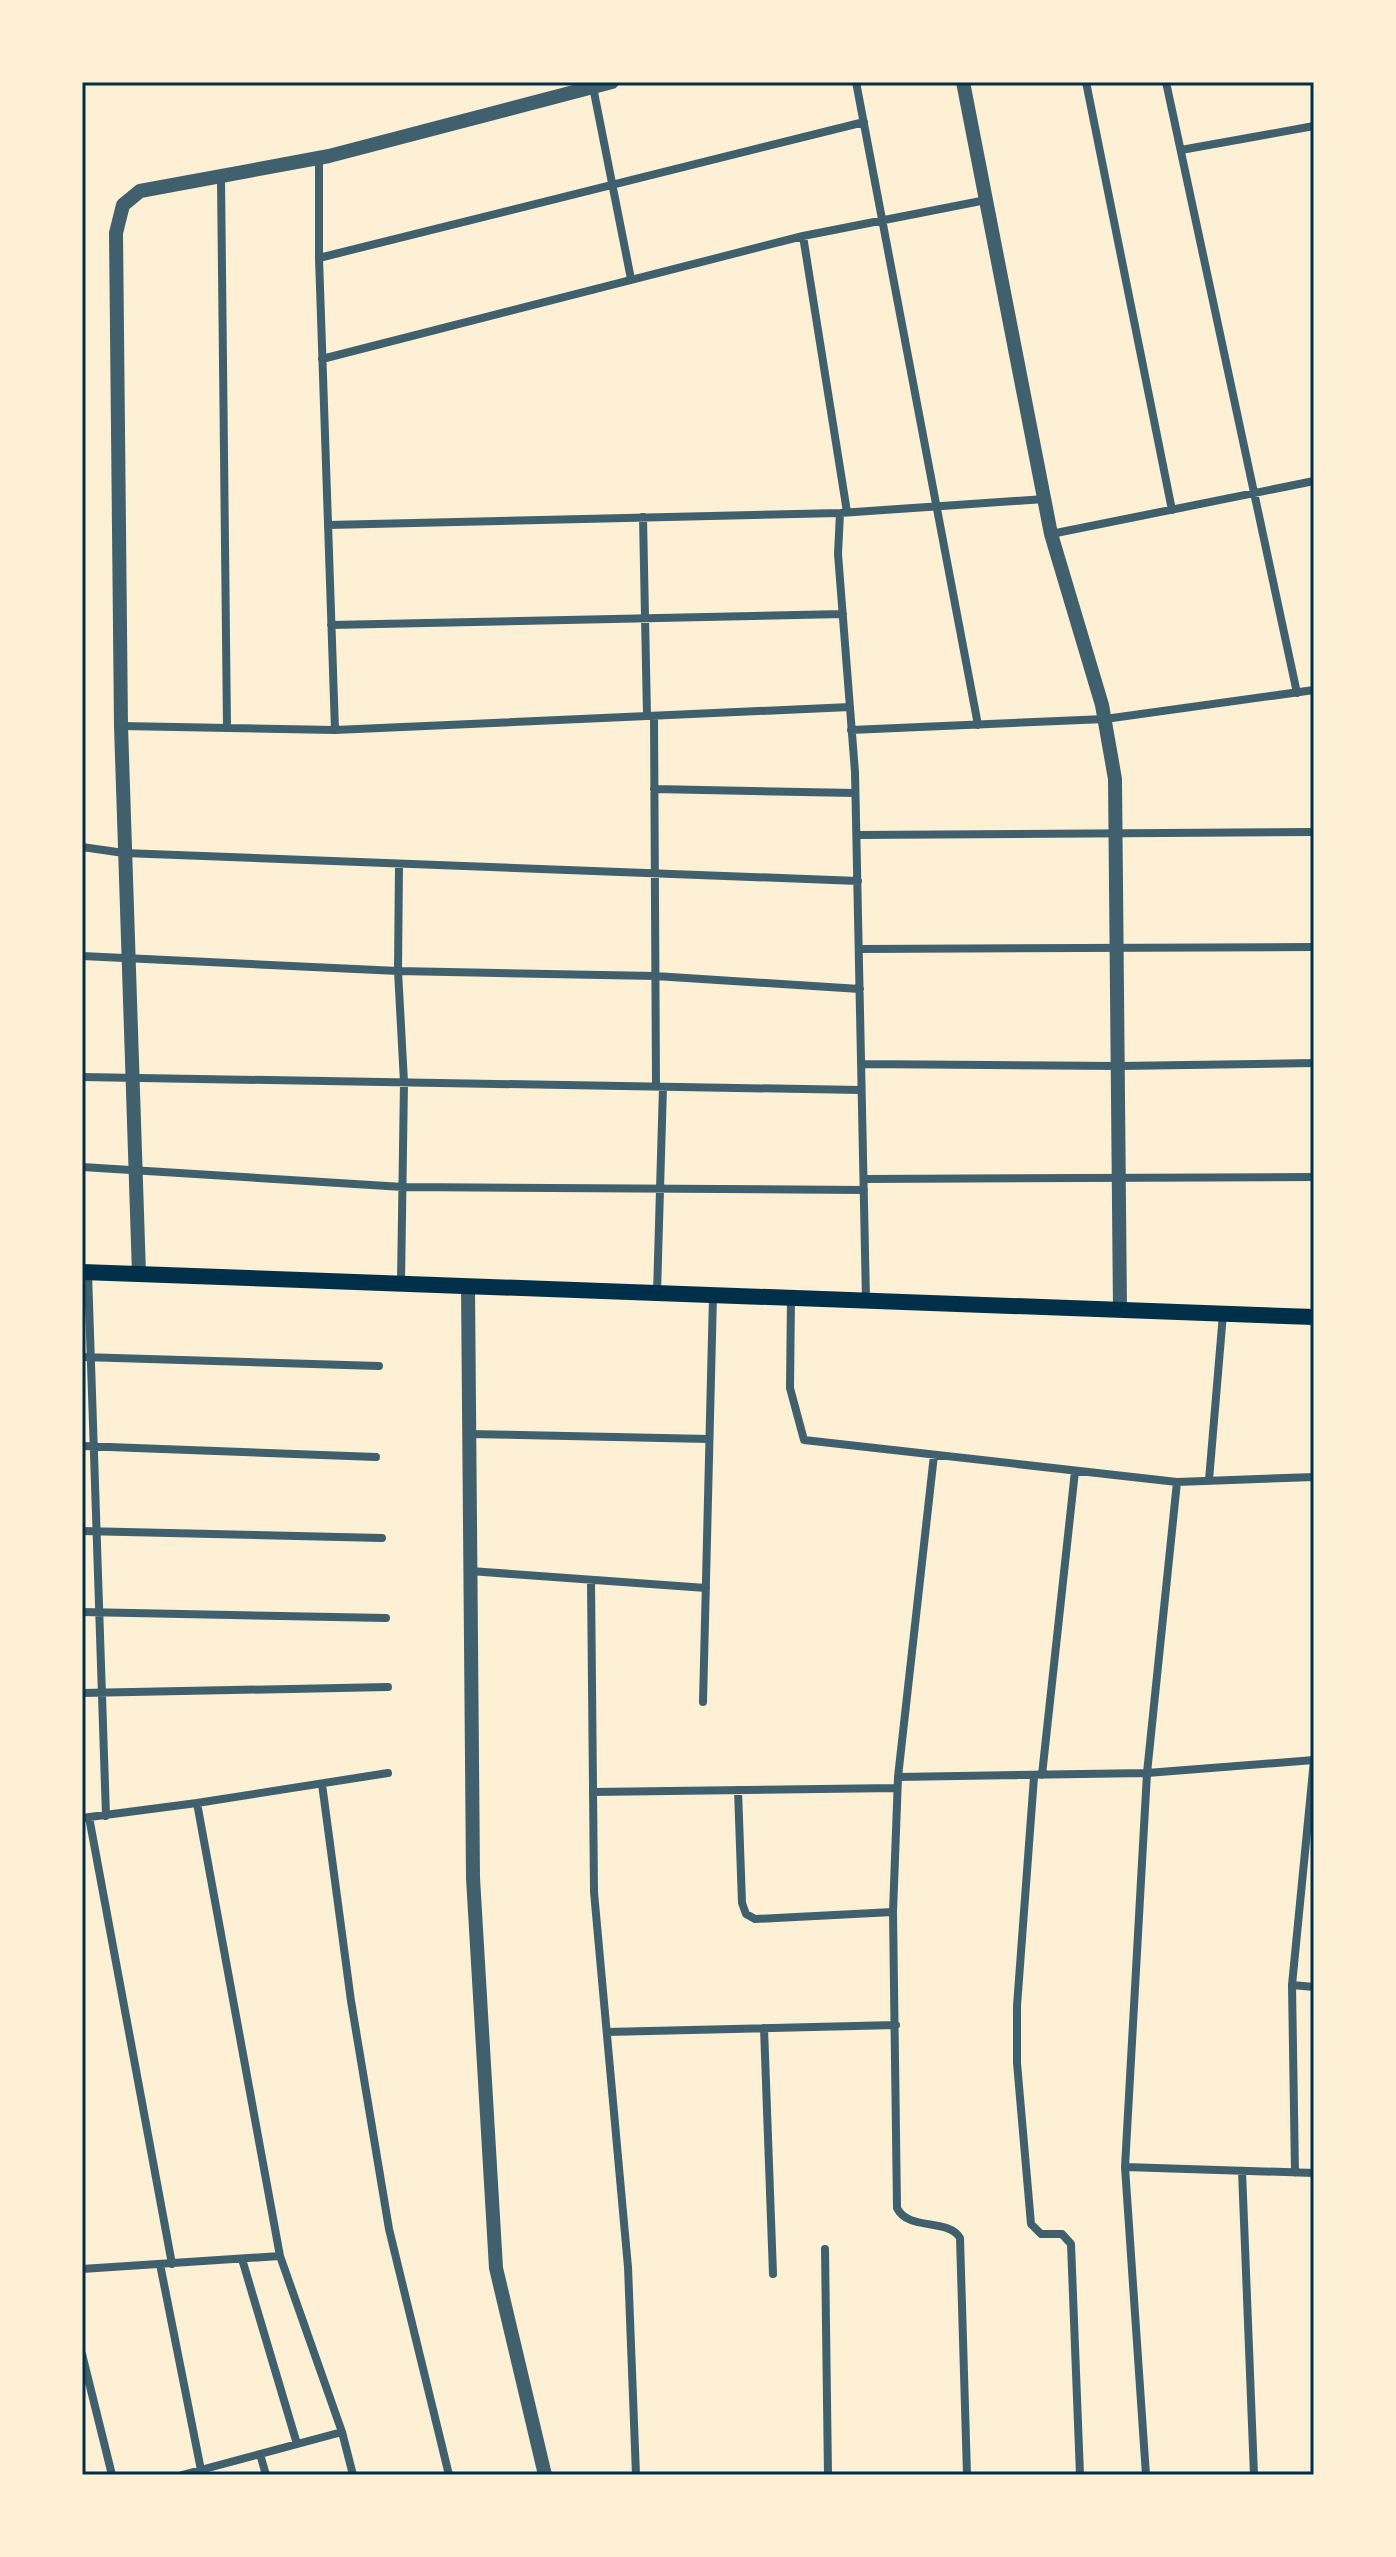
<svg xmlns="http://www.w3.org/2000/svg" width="1396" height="2557" font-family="'Source Sans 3',sans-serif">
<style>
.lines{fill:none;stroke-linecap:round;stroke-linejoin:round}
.minor{stroke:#3f606c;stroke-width:8}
.tertiary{stroke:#3f606c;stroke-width:14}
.secondary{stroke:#003049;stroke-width:16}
.neatline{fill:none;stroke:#003049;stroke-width:3}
</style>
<rect width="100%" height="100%" fill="#fdf0d5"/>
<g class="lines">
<!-- minor -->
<path class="minor" d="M856 82 978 725
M1086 82 1172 510
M1166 82 1297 693
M593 87 631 279
M1181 150 1314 126
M319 158V258L335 730
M221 179 227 728
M803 236 847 512
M319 258 864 122
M322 359 803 236 986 200
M840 513 838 554 855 772 866 1300
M643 517 647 716
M328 525 840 513 1045 499
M1051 534 1314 481
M331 625 843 614
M654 716 656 1086
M121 726 335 730 850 707
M851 730 1105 719 1314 690
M654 789 855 793
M857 835 1314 832
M82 847 124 853 858 881
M399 864 398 971 404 1082 401 1283
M859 949 1314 947
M82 956 398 971 655 976 860 989
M861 1064 1120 1066 1314 1063
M82 1077 861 1090
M82 1167 403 1187 864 1190
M864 1179 1314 1177
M88 1273 106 1816
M657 1293 663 1087
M791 1298 790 1388 804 1440 1177 1482
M82 1357 379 1366
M469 1434 709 1439
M82 1446 376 1457
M934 1455 898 1777 1147 1773 1314 1760 1292 1985 1314 1987
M1314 1477 1177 1482 1147 1773 1125 2167 1314 2173
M1209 1480 1223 1314
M82 1531 382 1538
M470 1571 706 1588
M591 1580 594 1892 628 2267 636 2475
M82 1612 386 1618
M82 1693 388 1687
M703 1702 713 1296
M1042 1775 1075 1471
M898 1777 893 1912 897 2208C908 2231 948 2218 960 2238L967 2475
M1034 1777 1017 2006V2063L1031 2224 1041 2234H1062L1071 2244 1080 2475
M322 1784 351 2001 389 2229 449 2475
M738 1790 742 1903 746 1914 755 1919 893 1912
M593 1792 896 1788
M197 1803 388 1773
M89 1817 172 2264
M82 1818 197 1803 280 2256 342 2432
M1292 1985 1295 2173
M764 2028 773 2274
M607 2032 896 2025
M1125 2167 1146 2475
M1242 2171 1254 2475
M825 2249 828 2475
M242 2259 297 2444
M160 2264 201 2470
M82 2269 280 2256
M82 2354 112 2475
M260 2454 266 2475
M182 2475 342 2432 353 2475"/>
<!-- tertiary -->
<path class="tertiary" d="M963 82 1051 534 1102 705 1115 779 1120 1310
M139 1274 121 726 116 233 123 205 140 191 329 156 612 82
M468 1287 473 1878 496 2268 545 2475"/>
<!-- secondary -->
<path class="secondary" d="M82 1272 1314 1317"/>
</g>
<!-- border -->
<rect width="1396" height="2557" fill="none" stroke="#fdf0d5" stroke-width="168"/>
<rect x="84" y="84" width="1228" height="2389" class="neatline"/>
</svg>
